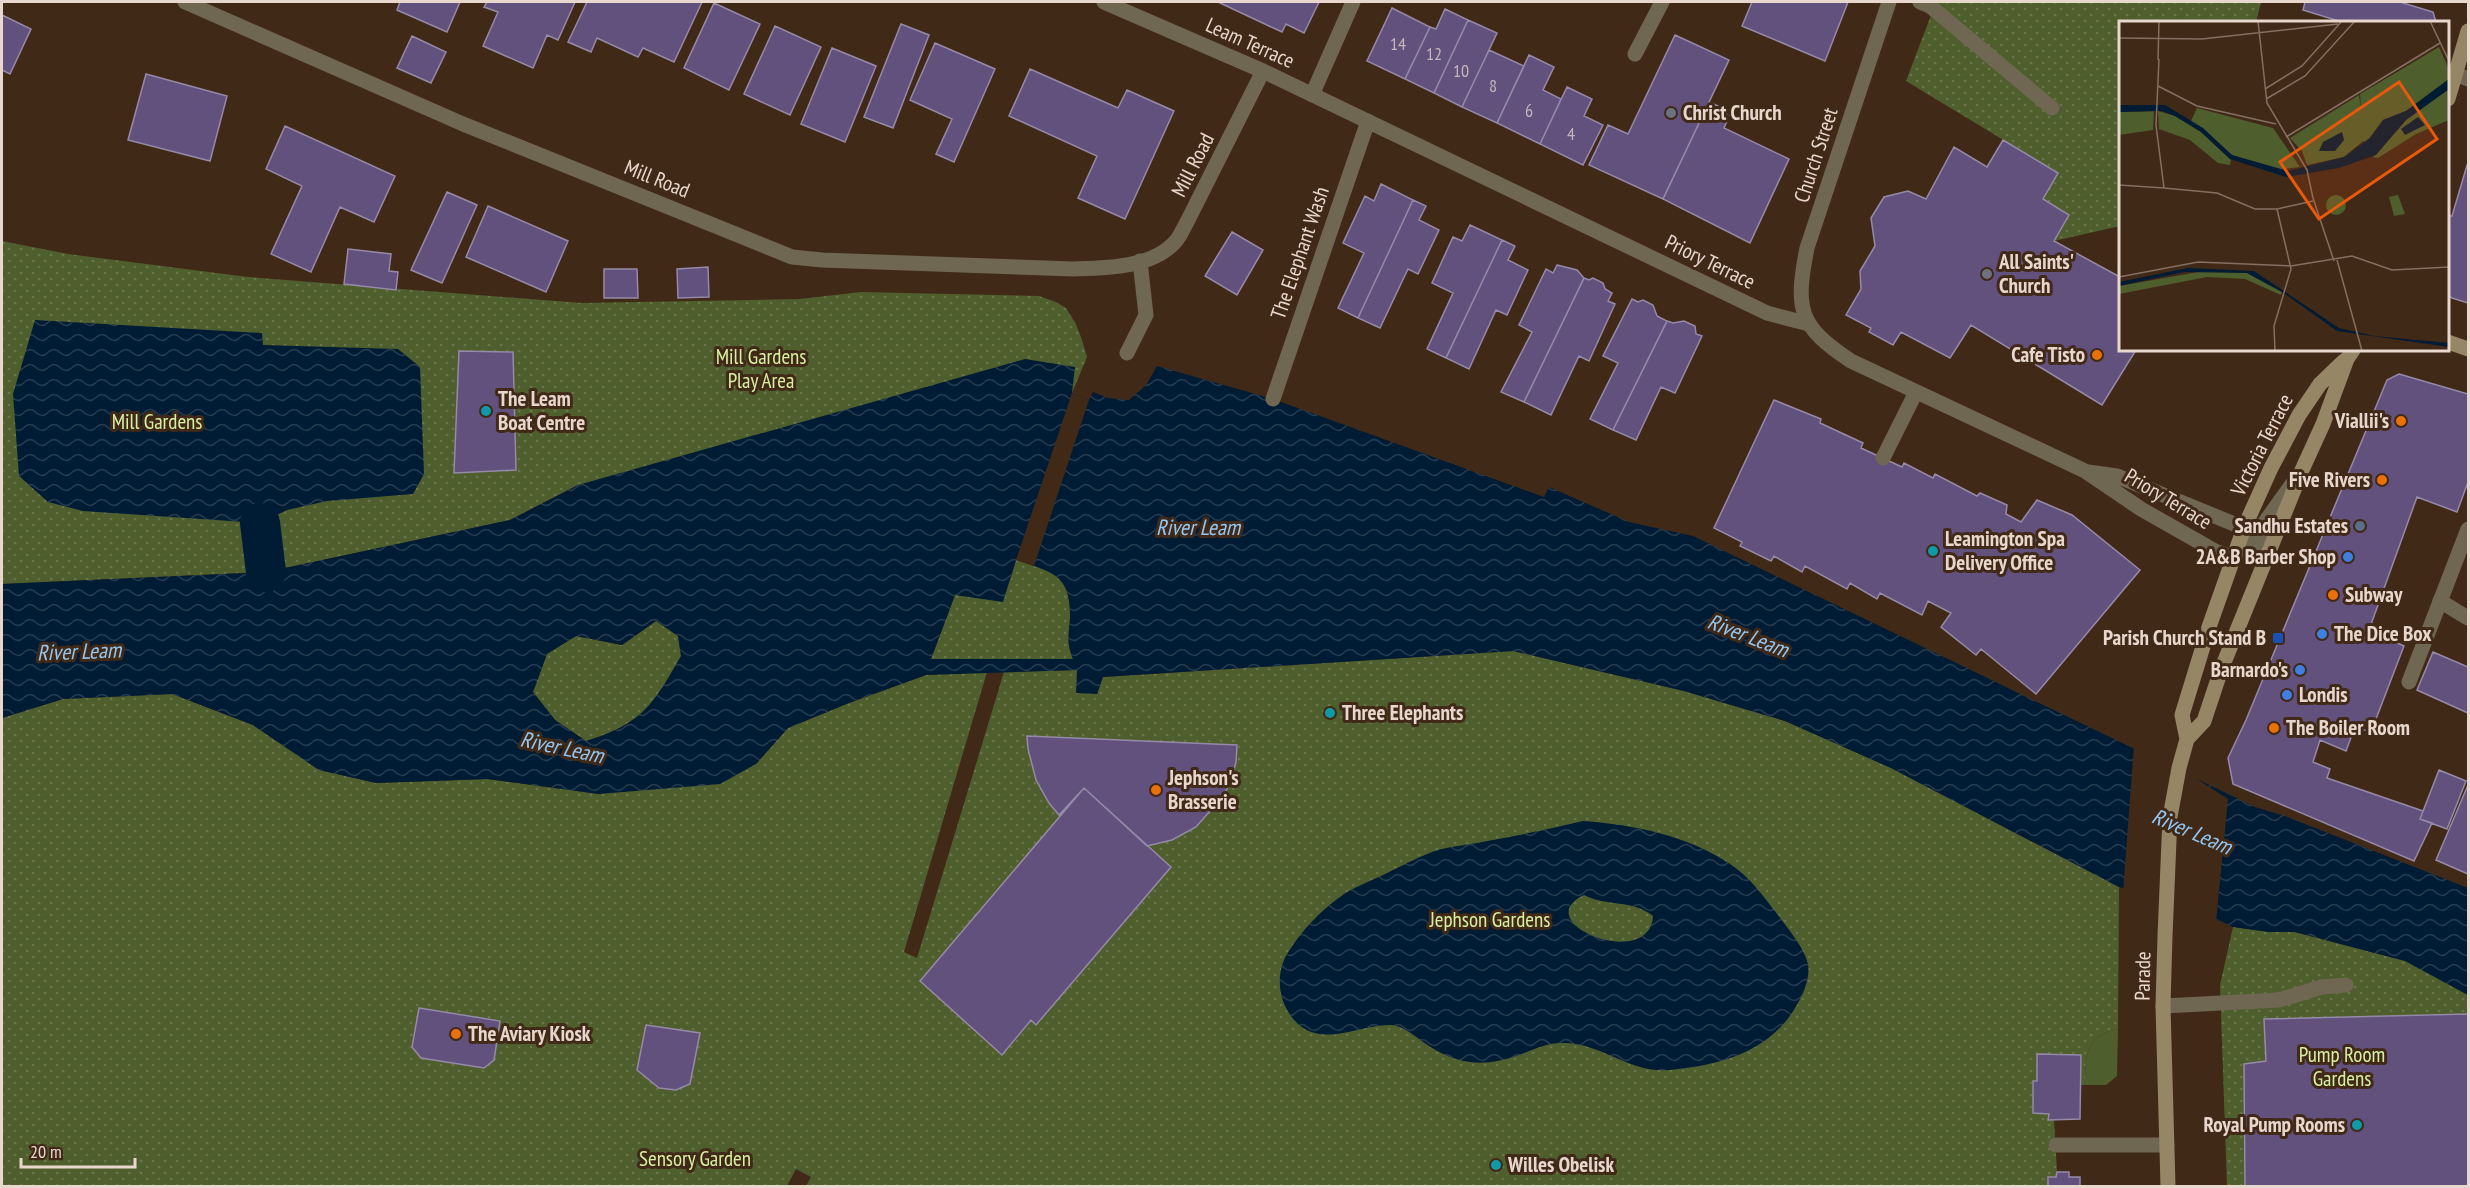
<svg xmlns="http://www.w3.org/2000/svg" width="2470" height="1188" font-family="'PT Sans Narrow',sans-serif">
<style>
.green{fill:#4f5e2d}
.park{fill:url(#park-dots)}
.water{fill:url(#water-waves);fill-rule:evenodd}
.pier{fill:#412918}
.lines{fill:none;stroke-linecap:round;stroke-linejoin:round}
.canal{stroke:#001c34;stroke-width:40}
.building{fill:#62507d;stroke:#958aa8;stroke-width:1.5}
.lane{stroke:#706752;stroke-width:15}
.street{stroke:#706752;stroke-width:15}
.secondary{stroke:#958665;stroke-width:15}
.worship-dot{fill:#6b7280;stroke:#412918;stroke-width:2}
.food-dot{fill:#e8710a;stroke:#412918;stroke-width:2}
.culture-dot{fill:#0f9aa8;stroke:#412918;stroke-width:2}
.service-dot{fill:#5c6f8a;stroke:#412918;stroke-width:2}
.shop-dot{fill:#3f7fe0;stroke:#412918;stroke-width:2}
.transit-dot{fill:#1a4fb4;stroke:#412918;stroke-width:2}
.labels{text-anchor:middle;stroke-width:6;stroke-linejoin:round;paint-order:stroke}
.number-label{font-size:18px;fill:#c6b5b9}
.street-label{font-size:21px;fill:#e8d7cd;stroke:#412918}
.poi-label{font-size:21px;font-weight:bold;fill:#e8d7cd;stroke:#412918;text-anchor:start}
.park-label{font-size:21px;fill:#d7f0a2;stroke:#412918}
.water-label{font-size:22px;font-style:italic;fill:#92c7f3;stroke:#412918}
.inset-road{fill:none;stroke:#846f60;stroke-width:1.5}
.view{fill:#e8590c;fill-opacity:0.15;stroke:#e8590c;stroke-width:3}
.inset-edge{fill:none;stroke:#e8d7cd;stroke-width:3}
</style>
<defs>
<pattern id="park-dots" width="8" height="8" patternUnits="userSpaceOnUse" patternTransform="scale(1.5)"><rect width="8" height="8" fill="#4f5e2d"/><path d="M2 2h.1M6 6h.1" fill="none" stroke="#68744a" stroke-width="1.8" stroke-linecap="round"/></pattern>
<pattern id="water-waves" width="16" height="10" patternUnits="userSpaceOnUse" patternTransform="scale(1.5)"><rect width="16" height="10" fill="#001c34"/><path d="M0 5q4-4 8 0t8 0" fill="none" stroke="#253c50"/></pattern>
</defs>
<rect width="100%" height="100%" fill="#412918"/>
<!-- green -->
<path class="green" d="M2118 1029 2117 1076 2106 1085H2085C2086 1055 2084 1036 2118 1029Z"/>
<!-- park -->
<path class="park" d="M1936 2H2261L2256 22H2120V226L2054 241 2069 215 2043 199 2058 173 1906 81Z
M2 241 68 254 248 277 582 303 800 299 861 292 1039 296 1056 302 1066 308 1076 324 1082 340 1087 357 1072 393 578 485 510 520 266 572 2 584Z
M1016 560C1052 572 1071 573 1070 618 1069 636 1066 642 1073 659H931L955 595 1010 581Z
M656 621 678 636 681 656C653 705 643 724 586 741L555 720 533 692 547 654 576 636 622 645Z
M1513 651 1684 691 1785 721 1891 768 2119 887 2118 1029C2084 1036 2086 1055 2085 1085H2080V1119L2054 1120 2057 1172H2069V1177H2080V1186H806L811 1177 796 1169 787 1186H2V718L63 699 172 694 253 725 319 770 377 783 487 779 599 794 756 764 788 728 849 703 926 675 987 672 904 952 917 958 1004 672 1077 670 1097 694 1103 677Z
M2233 927 2269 932H2294L2406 961 2468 995V1186H2227L2220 985Z"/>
<!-- water -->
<path class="water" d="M35 320 262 333 263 345 398 349 420 367 424 474 413 494 327 501 287 510 260 523 83 511 48 502 19 476 13 394Z
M1025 359 1075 367 1072 393 1089 400 1093 392 1108 398 1129 400 1146 385 1157 366 1273 399 1544 497 1549 487 1629 522 1693 536 2255 807 2285 816 2468 888V995L2405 961 2295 932H2269L2233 927 2206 914 2119 887 1891 768 1785 721 1684 691 1513 651 1103 677 1097 694 1076 693 1077 670 926 675 849 703 788 728 756 764 720 784 599 794 487 779 376 783 319 770 253 725 172 694 63 699 2 718V584L266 572 510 520 578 485ZM1016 560C1052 572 1071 574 1070 618 1069 635 1066 642 1073 659H931L955 595 1003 602ZM656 621 678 636 681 656C653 705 642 724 586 741L555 720 533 692 547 654 576 636 622 645Z
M1583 821C1635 825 1686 835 1730 864 1750 877 1763 896 1778 915 1788 929 1804 947 1808 964 1810 976 1805 990 1799 1001 1773 1051 1723 1065 1670 1070 1631 1074 1603 1044 1565 1043 1550 1042 1536 1048 1522 1054 1479 1070 1451 1064 1415 1036 1408 1031 1400 1026 1392 1025 1363 1023 1325 1048 1298 1024 1279 1006 1274 977 1287 954 1301 931 1322 909 1344 894 1358 885 1376 879 1391 871 1406 864 1422 855 1438 850 1452 846 1468 845 1482 842 1516 836 1550 829 1583 821ZM1584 895C1607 907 1632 899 1653 916 1650 972 1526 923 1584 895Z"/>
<!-- pier -->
<path class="pier" d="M1072 393 1089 400 1034 566 1016 560Z
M2134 745 2172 763 2228 799 2216 922 2123 892Z"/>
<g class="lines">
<!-- canal -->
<path class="canal" d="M260 523 266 572"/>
</g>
<!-- building -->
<path class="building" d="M400 2H460L447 32 397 10Z
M487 2H575L558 40 547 35 533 68 483 46 498 12 484 7Z
M587 2H702L674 62 643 48 638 57 597 38 591 52 568 42Z
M1218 2H1319L1304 33 1286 24 1282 32Z
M1752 2H1848L1825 61 1742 26Z
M2305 2H2400L2433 12 2436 22H2342L2303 10Z
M714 3 760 24 729 90 684 68Z
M1392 8 1430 27 1405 79 1367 61Z
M1445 9 1468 20 1434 93 1405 79 1430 27 1436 29Z
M2 15 31 29 10 74 2 70Z
M1468 20 1497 33 1462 107 1434 93Z
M901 24 929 35 893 128 864 117Z
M775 26 821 47 790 115 744 94Z
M1675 35 1729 60 1663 199 1589 165 1608 125 1628 134Z
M412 36 446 52 431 83 397 68Z
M935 43 995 69 954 162 936 154 952 119 910 100Z
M832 48 876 66 845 142 801 124Z
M1489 50 1524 66 1497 123 1462 107Z
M1529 55 1554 67 1543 90 1561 99 1540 144 1497 123Z
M1030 69 1118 108 1127 90 1174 111 1125 219 1078 198 1097 156 1009 116Z
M146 74 227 96 210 161 128 140Z
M1567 87 1592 99 1584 116 1603 125 1583 165 1540 144Z
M1709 102 1731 112 1724 128 1789 159 1750 243 1663 199Z
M285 126 395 176 374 222 340 207 311 272 271 254 302 186 266 169Z
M2003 140 2058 173 2043 199 2069 215 2054 241 2120 277V350H2136L2102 405 1971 325 1950 358 1901 332 1893 345 1869 332 1871 328 1846 315 1861 289 1860 271 1875 246 1871 218 1884 197 1908 191 1926 199 1954 147 1987 167Z
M2468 162V303L2452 298 2448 295V216H2452Z
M1381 184 1413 200 1358 318 1338 308 1364 253 1343 243 1365 196 1374 201Z
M447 192 477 205 442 283 411 270Z
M1413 200 1426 206 1419 220 1439 230 1418 274 1408 269 1380 328 1358 318Z
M488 206 568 241 546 292 466 257Z
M1470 225 1502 240 1446 358 1427 349 1453 293 1432 283 1453 237 1462 241Z
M1232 232 1263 250 1237 295 1205 276Z
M1502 240 1515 246 1508 260 1528 270 1507 315 1496 310 1469 369 1446 358Z
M348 249 391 254 389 271 398 272 396 290 344 284Z
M1557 265 1577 270 1584 278 1524 402 1501 392 1532 332 1519 325 1546 269 1553 273Z
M708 267 709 297 678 298 677 269Z
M604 269H637L638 298H604Z
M1584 278 1589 280 1593 278 1603 283 1605 289 1612 293 1608 301 1615 304 1589 361 1579 356 1551 415 1524 402Z
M1632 299 1638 302 1643 300 1653 305 1657 316 1667 321 1613 430 1590 419 1618 363 1603 356Z
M1667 321 1673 323 1684 321 1695 326 1696 334 1702 336 1675 393 1661 387 1636 440 1613 430Z
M459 351 513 352 516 470 454 473Z
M2399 374 2468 394V482L2457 512 2417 497 2369 630 2404 646 2371 732 2355 727 2346 751 2320 740 2313 762 2330 769 2327 778 2423 811 2420 819 2432 823 2414 861 2233 784 2228 758 2246 720 2387 380Z
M1774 400 1821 419 1820 423 1863 443 1861 448 1902 467 1904 463 1933 478 1935 474 1977 496 1980 493 2007 505 2006 514 2021 522 2037 500 2072 515 2140 570 2036 694 1981 649 1976 655 1941 627 1951 613 1928 601 1922 615 1880 593 1877 599 1850 583 1847 589 1805 566 1802 572 1774 556 1771 561 1740 546 1742 542 1714 528Z
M2433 652 2468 667V713L2417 690Z
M1027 736 1237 745 1236 762 1232 779 1224 795 1196 827 1172 840 1147 846 1084 788 1059 815 1049 803 1036 780 1028 749Z
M2439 770 2466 781 2447 829 2420 819Z
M2468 785V874L2436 860Z
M1084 788 1171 867 1036 1025 1031 1020 1002 1055 920 981Z
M419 1008 500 1021 494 1060 484 1068 421 1058 412 1047Z
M2468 1014V1186H2245L2244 1064 2266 1061 2264 1019Z
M646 1025 700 1033 690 1084 676 1090 659 1088 637 1070Z
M2037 1054 2081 1055 2080 1119 2048 1120 2049 1114 2033 1113V1081H2037Z
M2057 1172H2069V1177H2080V1186H2048V1177H2056Z"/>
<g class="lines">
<!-- lane -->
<path class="lane" d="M1920 2 1930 6 2052 108
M1273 399 1368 121
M1883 458 1916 392
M2440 601 2468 618
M2163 1006 2279 1000 2322 987 2346 985
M2056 1145H2167"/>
<!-- street -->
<path class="street" d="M185 2 463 124 792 257 822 260 1073 269C1105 268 1152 268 1175 242 1180 237 1183 229 1187 222L1263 71
M1104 2 1263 71 1767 313 1809 324
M1889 2 1807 248C1795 309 1798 326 1851 361L2085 471 2141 509 2215 551 2232 557 2243 553 2258 540 2265 522 2295 480
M1635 54 1662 2
M2455 74 2468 79
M1312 95 1353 2
M1127 353 1146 315 1140 261
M2088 472 2117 476 2244 528 2258 552 2263 566
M2409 682 2468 529"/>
<!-- secondary -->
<path class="secondary" d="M2448 99 2468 31
M2448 342 2468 349
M2187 739 2182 715 2209 627 2244 528 2271 468 2299 415 2320 384 2344 361
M2168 1186 2163 1006 2165 936 2170 817 2179 768 2187 739 2204 721 2221 670 2302 470 2323 424 2347 359 2353 350"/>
</g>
<!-- markers -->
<g class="worship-dot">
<circle cx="1671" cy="113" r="6"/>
<circle cx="1987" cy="274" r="6"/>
</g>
<g class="food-dot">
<circle cx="2097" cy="355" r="6"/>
<circle cx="2401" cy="421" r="6"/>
<circle cx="2382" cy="480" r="6"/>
<circle cx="2333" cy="595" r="6"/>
<circle cx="2274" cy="728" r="6"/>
<circle cx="1156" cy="790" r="6"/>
<circle cx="456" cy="1034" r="6"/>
</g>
<g class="culture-dot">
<circle cx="486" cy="411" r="6"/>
<circle cx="1933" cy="551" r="6"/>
<circle cx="1330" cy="713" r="6"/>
<circle cx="2357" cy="1125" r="6"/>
<circle cx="1496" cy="1165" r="6"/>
</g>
<circle class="service-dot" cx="2360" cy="526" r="6"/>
<g class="shop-dot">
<circle cx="2348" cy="557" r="6"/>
<circle cx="2322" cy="634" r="6"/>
<circle cx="2300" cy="670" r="6"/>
<circle cx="2287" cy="695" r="6"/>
</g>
<rect class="transit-dot" x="2272" y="632" width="12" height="12" rx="3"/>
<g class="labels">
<!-- number labels -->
<g class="number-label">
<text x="1398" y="50">14</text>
<text x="1434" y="60">12</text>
<text x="1461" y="77">10</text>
<text x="1493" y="92">8</text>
<text x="1529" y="117">6</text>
<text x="1571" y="140">4</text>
</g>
<!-- street labels -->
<g class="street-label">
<text transform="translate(1250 43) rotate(24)" y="7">Leam Terrace</text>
<text transform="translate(1816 155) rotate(-72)" y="7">Church Street</text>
<text transform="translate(1193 165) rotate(-63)" y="7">Mill Road</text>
<text transform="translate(657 179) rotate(22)" y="7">Mill Road</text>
<text transform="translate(1300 253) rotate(-71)" y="7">The Elephant Wash</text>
<text transform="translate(1710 262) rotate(26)" y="7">Priory Terrace</text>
<text transform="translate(2262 445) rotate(-63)" y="7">Victoria Terrace</text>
<text transform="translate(2168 499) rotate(31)" y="7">Priory Terrace</text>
<text transform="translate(2143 976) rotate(-89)" y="7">Parade</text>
</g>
<!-- poi labels -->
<g class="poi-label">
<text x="1683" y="120">Christ Church</text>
<text x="1999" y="269">All Saints'<tspan x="1999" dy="24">Church</tspan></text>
<text x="2085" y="362" text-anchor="end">Cafe Tisto</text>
<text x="498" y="406">The Leam<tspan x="498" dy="24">Boat Centre</tspan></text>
<text x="2389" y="428" text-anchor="end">Viallii's</text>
<text x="2370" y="487" text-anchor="end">Five Rivers</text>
<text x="2348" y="533" text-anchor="end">Sandhu Estates</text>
<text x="1945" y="546">Leamington Spa<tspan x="1945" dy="24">Delivery Office</tspan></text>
<text x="2336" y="564" text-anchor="end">2A&amp;B Barber Shop</text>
<text x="2345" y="602">Subway</text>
<text x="2334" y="641">The Dice Box</text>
<text x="2266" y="645" text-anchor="end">Parish Church Stand B</text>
<text x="2288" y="677" text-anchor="end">Barnardo's</text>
<text x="2299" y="702">Londis</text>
<text x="1342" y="720">Three Elephants</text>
<text x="2286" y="735">The Boiler Room</text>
<text x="1168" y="785">Jephson's<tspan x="1168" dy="24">Brasserie</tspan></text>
<text x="468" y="1041">The Aviary Kiosk</text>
<text x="2345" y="1132" text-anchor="end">Royal Pump Rooms</text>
<text x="1508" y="1172">Willes Obelisk</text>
</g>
<!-- park labels -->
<g class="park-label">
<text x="761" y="364">Mill Gardens<tspan x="761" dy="24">Play Area</tspan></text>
<text x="157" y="429">Mill Gardens</text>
<text x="1490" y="927">Jephson Gardens</text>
<text x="2342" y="1062">Pump Room<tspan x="2342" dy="24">Gardens</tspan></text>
<text x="695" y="1166">Sensory Garden</text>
</g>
<!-- water labels -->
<g class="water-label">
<text x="1198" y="535">River Leam</text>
<text transform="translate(1748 635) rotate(21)" y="8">River Leam</text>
<text transform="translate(79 651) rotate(-2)" y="8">River Leam</text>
<text transform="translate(562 747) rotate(12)" y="8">River Leam</text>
<text transform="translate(2192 831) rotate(23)" y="8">River Leam</text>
</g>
</g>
<!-- overview -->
<g transform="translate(2119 21)">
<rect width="330" height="330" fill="#412918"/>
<path d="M85 250 128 252 163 271 162 274 126 258 88 256 0 273V265Z" fill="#4f5e2d"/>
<path d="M320 26 330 48V58L287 90 264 99 251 116V124L244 120 225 136 188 144 183 130 171 117 240 74 242 88 241 73ZM330 68V99L297 113 259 137 254 136 287 99ZM78 87 154 107 181 146 158 149 113 134 72 100ZM35 90 34 109 0 114V91ZM39 90 56 95 82 111 112 139 111 144 99 142 71 119 40 108ZM279 174 286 193 275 195 270 176ZM207 184a10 10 0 1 1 20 0a10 10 0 1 1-20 0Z" fill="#4f5e2d"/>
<path d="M330 58V68L287 99 257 134 220 147 167 156 111 138 82 111 56 95 43 90 0 91V84H46L84 107 113 134 169 150 225 136 252 116 264 99 287 90ZM299 96 306 104 286 114 282 108ZM223 111 225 119 216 130H200L204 121ZM69 247 135 250 220 307 255 315 330 322V326L218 310 163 271 128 252 65 251 0 265V261Z" fill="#001c34"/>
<path class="inset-road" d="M139 0 148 82 188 149 194 177M311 0 330 40M0 17 83 18 219 3M39 39 40 0M39 65 78 85 157 103M146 68 183 45 223 0M147 78 186 55 236 0M167 116 321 22M0 164 45 167 37 104 40 38M45 167 98 172 136 188H158M194 177 215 240M218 239 243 330M0 256 79 241 172 245 233 235 273 249 330 246M156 330 155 305 172 248 158 188 194 180"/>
<path class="view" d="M280 61 318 118 200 198 161 141Z"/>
<rect width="330" height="330" class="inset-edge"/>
</g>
<!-- border -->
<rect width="2470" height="1188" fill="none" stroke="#e8d7cd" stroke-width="6"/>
<!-- scale -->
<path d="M21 1158v9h114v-9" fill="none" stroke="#e8d7cd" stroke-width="3"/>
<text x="30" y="1158" font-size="18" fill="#e8d7cd" stroke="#412918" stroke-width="4.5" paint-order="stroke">20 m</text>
</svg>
